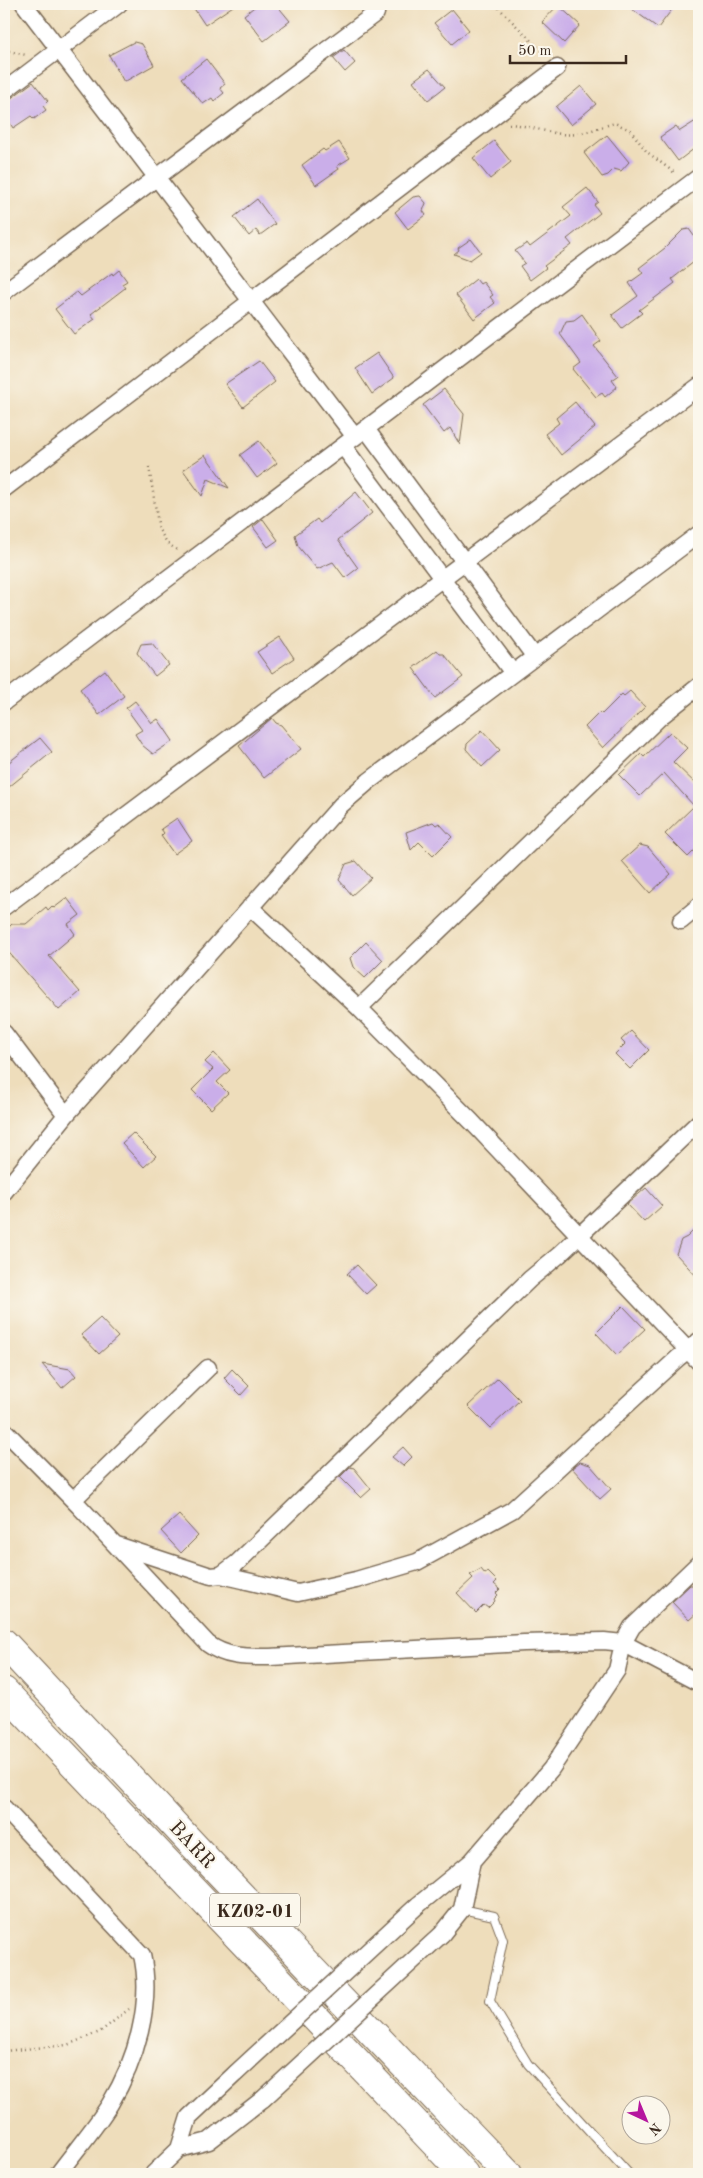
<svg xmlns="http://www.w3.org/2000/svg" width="703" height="2178" font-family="'Old Standard TT',serif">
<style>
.building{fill:#caaee9}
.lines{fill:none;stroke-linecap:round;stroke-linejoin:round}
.service-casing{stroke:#7a6955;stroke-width:10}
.minor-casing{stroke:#7a6955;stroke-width:19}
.motorway-casing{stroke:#7a6955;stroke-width:30}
.path{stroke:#7a6955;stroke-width:2.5;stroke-dasharray:1 4;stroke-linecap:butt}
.service{stroke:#fff;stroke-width:8}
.minor{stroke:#fff;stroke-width:16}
.motorway{stroke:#fff;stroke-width:28}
.minor-bridge-casing{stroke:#7a6955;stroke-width:19;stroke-linecap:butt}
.minor-bridge{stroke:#fff;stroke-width:16}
.labels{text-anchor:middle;stroke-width:4.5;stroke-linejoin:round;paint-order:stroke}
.shield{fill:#fbf7ec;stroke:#75685c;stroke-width:1}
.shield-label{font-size:19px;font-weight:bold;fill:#3b2a1e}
.street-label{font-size:20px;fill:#3b2a1e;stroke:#fbf7ec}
</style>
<rect width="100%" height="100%" fill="#fbf7ec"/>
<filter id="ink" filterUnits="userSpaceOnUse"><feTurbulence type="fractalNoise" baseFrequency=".02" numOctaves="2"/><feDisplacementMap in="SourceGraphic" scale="10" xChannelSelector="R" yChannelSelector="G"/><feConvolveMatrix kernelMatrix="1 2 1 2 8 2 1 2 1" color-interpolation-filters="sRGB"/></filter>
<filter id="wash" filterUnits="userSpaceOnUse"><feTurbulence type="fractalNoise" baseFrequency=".0096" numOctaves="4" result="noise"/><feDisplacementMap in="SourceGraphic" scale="20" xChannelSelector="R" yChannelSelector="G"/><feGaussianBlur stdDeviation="1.12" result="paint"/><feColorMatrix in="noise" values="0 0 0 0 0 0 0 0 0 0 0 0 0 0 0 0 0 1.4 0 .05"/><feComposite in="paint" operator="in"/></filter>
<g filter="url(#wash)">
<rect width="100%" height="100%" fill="#edb"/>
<g id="blocks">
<!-- building -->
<path class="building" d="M191 4H236L205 25Z
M258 4H276L290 21 264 41 244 15Z
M625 4H676L658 28Z
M558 5 580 25 564 43 542 22Z
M452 9 469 30 452 44 434 23Z
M134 42 142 44 154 65 124 82 109 55Z
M344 50 355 63 345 72 333 58Z
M206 59 225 84 220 88 224 93 214 101 212 98 203 104 182 78Z
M429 69 445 87 428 100 413 81Z
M33 82 48 101 43 106 46 110 34 119 31 116 13 128 4 114V101L10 99Z
M581 86 596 104 571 125 556 107Z
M699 119V145L678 161 660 137 676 126 680 131Z
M607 135 629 162 621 171 614 169 608 175 602 177 584 153Z
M494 141 511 162 490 179 473 158Z
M339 142 350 158 337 166 339 169 316 185 302 165 323 149 325 151Z
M587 188 598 202 594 205 600 213 567 239 572 245 544 266 546 268 530 280 520 266 525 263 515 251 527 243 530 247 571 216 563 207Z
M420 196 426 203 423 211 426 215 408 229 395 212 413 197Z
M257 199 275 224 260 235 256 230 249 236 234 217Z
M689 229 699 243V258L672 279 675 283 639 310 642 313 622 328 612 315 638 296 629 283 643 273 639 268 665 248 683 230Z
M471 239 481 252 470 260 454 254 459 250 458 248Z
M119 270 127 281 122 284 125 288 91 314 95 319 74 334 55 309 77 292 81 296 112 273 113 275Z
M476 279 480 284 483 282 493 295 490 297 495 303 474 319 456 295Z
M582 314 601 341 594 346 618 376 612 380 617 387 605 397 602 393 596 397 573 369 581 363 560 334 566 321 574 320Z
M377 353 394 378 372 394 355 368Z
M259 361 275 382 243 407 225 384Z
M444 389 464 414 460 445 450 428 444 433 423 405Z
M575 402 595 427 561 455 545 434 559 423 556 418Z
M259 441 277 463 257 478 240 455Z
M205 455 229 488 208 479 202 496 183 470Z
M356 492 372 513 338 540 358 568 345 578 333 562 317 569 298 546 295 535 317 519 320 523Z
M263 519 278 540 268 547 253 527Z
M280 637 294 658 272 673 257 652Z
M152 643 169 665 155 676 137 653 141 644Z
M437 650 440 654H444L463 677 435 698 413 668Z
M105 670 124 696 99 715 80 689Z
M630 691 645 707 603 748 585 727 600 712 602 714 622 694 624 696Z
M135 701 152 723 158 719 173 741 153 754 142 745 135 734 142 730 126 708Z
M272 718 276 723 281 725 301 749 264 778 239 746Z
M482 730 500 750 482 767 466 749 467 744Z
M670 732 687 748 673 762 699 787V846L688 857 665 834 694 806 664 773 640 796 619 775 641 754 644 757Z
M40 738 52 752 4 791V766Z
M177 818 192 841 174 854 161 836 164 833 161 829Z
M433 822 436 825 439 823 452 837 433 856 419 842 411 850 406 832Z
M640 845 648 847 671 874 650 893 622 861Z
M356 861 371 878 352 895 339 880 346 864Z
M67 898 80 915 68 924 75 934 49 956 80 992 59 1010 4 947V932L12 924H26L46 907 48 910 52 906 54 908Z
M366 942 383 960 365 978 353 967 350 958Z
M631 1031 649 1050 630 1069 615 1054 625 1044 621 1040Z
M214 1053 230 1070 217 1082 228 1093 211 1109 192 1090 213 1069 205 1062Z
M133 1133 156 1156 144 1167 122 1143Z
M646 1188 662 1206 644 1222 627 1204Z
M699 1225V1279L676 1254 681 1240 687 1237Z
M357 1265 376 1285 366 1294 347 1274Z
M623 1306 645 1329 617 1355 596 1333Z
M100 1318 118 1337 99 1354 81 1335Z
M42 1364 70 1369 76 1376 62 1388Z
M232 1369 249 1386 241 1395 224 1378Z
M498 1378 520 1400 490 1428 468 1406Z
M403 1447 412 1457 403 1466 392 1457Z
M580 1462 590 1465 611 1489 600 1499 572 1468Z
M350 1467 354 1468 371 1489 361 1498 340 1477Z
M179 1515 198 1536 181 1553 161 1531Z
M481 1569 485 1574 488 1572 497 1581 494 1584 500 1589 496 1593 498 1595 494 1599 495 1601 488 1608 484 1605 476 1613 457 1593 473 1578 470 1575Z
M690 1585H695L699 1590V1611L689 1620 672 1602Z"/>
</g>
</g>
<g filter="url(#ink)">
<use href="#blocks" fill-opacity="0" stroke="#7a6955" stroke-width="1"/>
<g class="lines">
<!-- service casing -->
<g class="service-casing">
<path id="service" d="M462 1909 494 1916 503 1940 490 2001 528 2064 629 2174"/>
</g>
<!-- minor casing -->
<g class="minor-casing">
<path id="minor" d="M24 4 355 437
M4 91 119 4
M4 292 376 13
M366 429 535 657
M343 446 513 673
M4 489 557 68
M4 702 699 177
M4 907 699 386
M250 907 359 1008 472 1122 699 1362
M681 921 699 906
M359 1008 660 717 699 686
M4 1033 66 1115
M4 1192 66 1115 341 805 369 781 699 534
M4 1430 79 1506 208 1644C227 1658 247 1657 270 1657L524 1643 604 1641 623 1643 699 1683
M73 1500 208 1368
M117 1545 211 1576 221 1575 237 1563 530 1279 559 1255 699 1122
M221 1575 298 1593 356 1580 417 1562 512 1510 678 1358 699 1341
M4 1808 142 1955C153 2004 136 2061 110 2104 95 2128 75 2151 58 2174
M418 1905 472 1861 551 1769 617 1670 623 1643 632 1627 699 1563
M442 1934 462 1909 472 1861
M179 2149 189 2117 236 2073
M153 2174 179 2149 209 2141 263 2099"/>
</g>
<!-- motorway casing -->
<g class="motorway-casing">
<path id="motorway" d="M4 1643 212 1865 508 2174
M4 1691 464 2174"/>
</g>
<!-- path -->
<path class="path" d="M495 4 546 56
M4 50 26 55
M509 124C531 125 555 137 577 134 589 132 603 126 615 123L630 130 647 152 676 174
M149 467 159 530 168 544 179 551
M4 2051 67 2045 100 2032 129 2009"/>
<!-- service -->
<use href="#service" class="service"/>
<!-- minor -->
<use href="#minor" class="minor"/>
<!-- motorway -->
<use href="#motorway" class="motorway"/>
<!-- minor-bridge casing -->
<g class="minor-bridge-casing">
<path id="minor-bridge" d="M236 2073 418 1905
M263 2099 442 1934"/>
</g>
<!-- minor-bridge -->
<use href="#minor-bridge" class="minor-bridge"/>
</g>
</g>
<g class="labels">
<!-- shield labels -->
<rect class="shield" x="210" y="1893.5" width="90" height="33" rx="4"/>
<g class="shield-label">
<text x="255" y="1917">KZ02-01</text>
</g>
<!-- street labels -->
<g class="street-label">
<text transform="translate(193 1844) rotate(47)" y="7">BARR</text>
</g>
</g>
<!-- margin -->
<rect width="703" height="2178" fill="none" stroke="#fbf7ec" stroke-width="20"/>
<!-- north arrow -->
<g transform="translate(646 2120) rotate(136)"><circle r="24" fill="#fbf7ec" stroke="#aea59a"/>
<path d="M0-4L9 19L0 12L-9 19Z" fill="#b5179e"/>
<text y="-8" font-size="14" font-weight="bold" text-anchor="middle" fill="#3b2a1e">N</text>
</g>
<!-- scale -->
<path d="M510 55v8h116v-8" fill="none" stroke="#3b2a1e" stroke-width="2.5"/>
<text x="518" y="55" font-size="15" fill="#3b2a1e" stroke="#fbf7ec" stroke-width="4" paint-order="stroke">50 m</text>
</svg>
